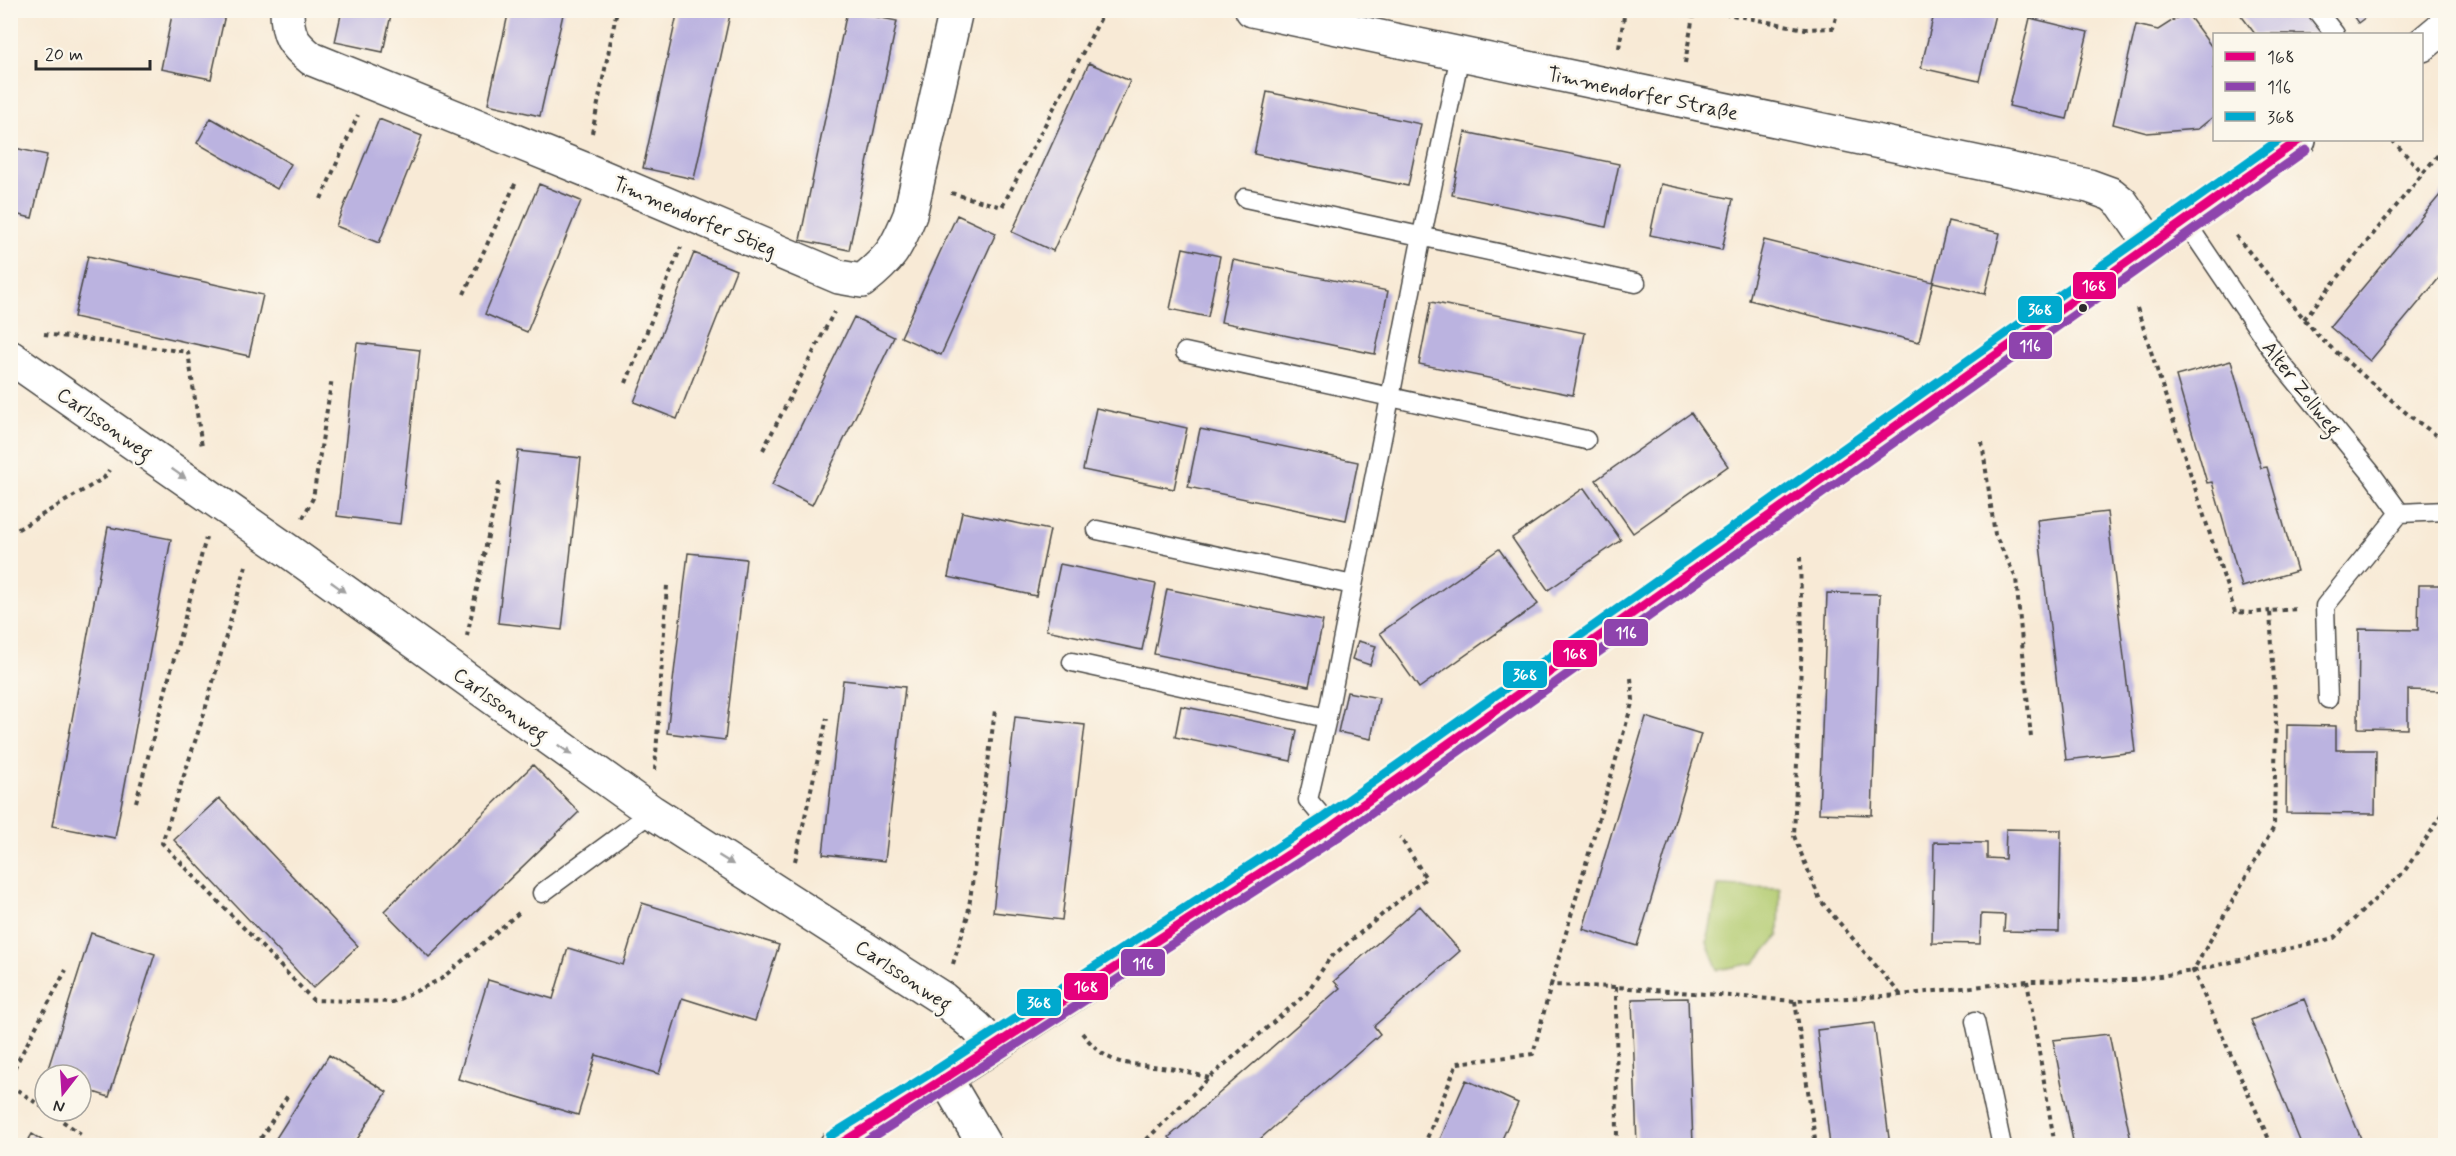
<svg xmlns="http://www.w3.org/2000/svg" width="2456" height="1156" font-family="Mynerve,sans-serif">
<style>
.green{fill:#b2cb70;stroke:#6e7b4e;stroke-width:1.5}
.building{fill:#bbb3e0}
.lines{fill:none;stroke-linecap:round;stroke-linejoin:round}
.service-casing{stroke:#4a4845;stroke-width:21}
.minor-casing{stroke:#4a4845;stroke-width:36}
.tertiary-casing{stroke:#4a4845;stroke-width:36}
.path{stroke:#4a4845;stroke-width:4;stroke-dasharray:4.5 4.5;stroke-linecap:butt}
.service{stroke:#fff;stroke-width:18}
.minor{stroke:#fff;stroke-width:33}
.tertiary{stroke:#fff;stroke-width:33}
.bus-1-casing{stroke:#fbf7ec;stroke-width:14}
.bus-2-casing{stroke:#fbf7ec;stroke-width:14}
.bus-3-casing{stroke:#fbf7ec;stroke-width:14}
.bus-1{stroke:#e5007d;stroke-width:9}
.bus-2{stroke:#8e44ad;stroke-width:9}
.bus-3{stroke:#00a9ce;stroke-width:9}
.oneway{fill:#a0a0a0}
.bus-dot{fill:#2b2b2b;stroke:#fbf7ec;stroke-width:2}
.labels{text-anchor:middle;stroke-width:5;stroke-linejoin:round;paint-order:stroke}
.street-label{font-size:20px;fill:#2b2b2b;stroke:#fbf7ec}
.line-badge{stroke:#fbf7ec;stroke-width:2}
.badge-label{font-size:16px;text-anchor:middle;font-weight:bold;fill:#fff}
</style>
<rect width="100%" height="100%" fill="#fbf7ec"/>
<filter id="ink" filterUnits="userSpaceOnUse"><feTurbulence type="fractalNoise" baseFrequency=".0167" numOctaves="2"/><feDisplacementMap in="SourceGraphic" scale="12" xChannelSelector="R" yChannelSelector="G"/><feConvolveMatrix kernelMatrix="1 2 1 2 8 2 1 2 1" color-interpolation-filters="sRGB"/></filter>
<filter id="wash" filterUnits="userSpaceOnUse"><feTurbulence type="fractalNoise" baseFrequency=".008" numOctaves="4" result="noise"/><feDisplacementMap in="SourceGraphic" scale="24" xChannelSelector="R" yChannelSelector="G"/><feGaussianBlur stdDeviation="1.35" result="paint"/><feColorMatrix in="noise" values="0 0 0 0 0 0 0 0 0 0 0 0 0 0 0 0 0 1.4 0 .05"/><feComposite in="paint" operator="in"/></filter>
<g filter="url(#wash)">
<rect width="100%" height="100%" fill="#f8ead6"/>
<!-- green -->
<path class="green" d="M1718 886 1780 888 1779 935 1755 963 1718 970 1707 943Z"/>
<g id="blocks">
<!-- building -->
<path class="building" d="M173 10H226L211 79 161 69Z
M342 10H392L383 52 335 42Z
M509 10H564L540 116 488 104Z
M678 10H731L694 179 643 168Z
M1935 10H1996L1979 81 1921 68Z
M2237 10H2305L2323 34H2255Z
M2349 10H2375L2358 23Z
M847 11 897 21 849 250 800 240Z
M2186 12 2214 50V116L2198 129 2147 133 2113 124 2136 25 2158 30Z
M2030 18 2088 32 2067 119 2009 106Z
M1089 63 1130 81 1053 251 1012 232Z
M1267 92 1421 124 1408 186 1254 154Z
M211 118 291 164 277 189 197 143Z
M379 119 422 136 379 243 336 226Z
M1465 132 1619 164 1606 227 1452 195Z
M10 147 47 155 32 218 10 213Z
M539 184 581 201 527 332 485 314Z
M1661 184 1733 199 1722 250 1650 235Z
M2445 189V271L2370 361 2330 327Z
M957 215 996 233 941 355 901 337Z
M1948 221 2000 233 1985 294 1933 282Z
M1764 240 1933 282 1919 342 1749 300Z
M1183 248 1220 256 1208 317 1170 309Z
M694 253 736 270 677 419 634 402Z
M88 256 263 295 249 356 74 317Z
M1233 260 1388 291 1375 354 1221 322Z
M1431 302 1585 333 1573 395 1419 364Z
M854 317 894 337 812 505 772 485Z
M357 343 420 350 400 524 337 516Z
M2231 361 2261 468 2267 467 2297 571 2242 587 2212 482 2207 483 2176 376Z
M1096 408 1187 428 1174 489 1083 470Z
M1691 413 1728 466 1633 533 1596 480Z
M1200 429 1358 462 1346 520 1188 487Z
M518 451 581 458 562 630 498 623Z
M1584 488 1621 540 1548 590 1512 538Z
M962 512 1050 530 1036 596 948 577Z
M2107 512 2135 752 2066 760 2037 520Z
M108 527 171 539 115 838 52 826Z
M1499 549 1538 604 1419 688 1380 633Z
M688 553 746 559 725 740 667 733Z
M1060 564 1156 584 1142 650 1046 630Z
M2419 585H2445V691L2408 690V729L2358 728 2359 629 2418 630Z
M1167 589 1323 621 1309 686 1154 654Z
M1827 593 1880 594 1872 815 1819 813Z
M1358 641 1376 646 1370 665 1352 659Z
M843 680 905 687 885 861 823 854Z
M1347 692 1379 698 1371 739 1338 732Z
M1181 706 1297 730 1291 761 1175 737Z
M1015 717 1085 725 1062 920 993 912Z
M1646 717 1701 734 1637 946 1583 929Z
M2287 725 2336 726V750H2376L2375 814 2286 813Z
M533 765 579 812 429 957 384 911Z
M219 798 358 946 313 988 174 840Z
M2006 829 2061 830 2059 932 2004 931 2005 915 1981 914 1980 944 1932 943 1934 842 1987 843V858L2005 859Z
M642 903 779 945 755 1021 682 998 659 1074 596 1055 578 1115 458 1079 488 980 553 999 568 948 623 965Z
M1420 906 1460 951 1374 1026 1380 1034 1252 1146H1177L1169 1137 1340 988 1334 981Z
M91 933 155 954 109 1097 81 1088V1075H46Z
M1688 998 1693 1146H1637L1632 999Z
M2304 999 2350 1112 2364 1146H2302L2251 1020Z
M1874 1023 1890 1146H1830L1817 1030Z
M2109 1034 2132 1146H2074L2053 1040Z
M329 1055 387 1092 353 1146H271Z
M1466 1080 1518 1103 1499 1146H1437Z
M32 1134 51 1146H25Z"/>
</g>
</g>
<g filter="url(#ink)">
<use href="#blocks" fill-opacity="0" stroke="#4a4845" stroke-width="1.5"/>
<g class="lines">
<!-- service casing -->
<g class="service-casing">
<path id="service" d="M2316 10 2335 34
M1245 198 1636 283
M2185 221 2281 363 2371 473 2400 513 2446 511
M1185 352 1586 440
M1097 530 1353 585
M1072 662 1327 718
M2328 699 2325 606 2400 513
M1331 827 1308 800 1327 718 1422 235 1460 55
M542 893 652 812
M1975 1021 2002 1146"/>
</g>
<!-- minor casing -->
<g class="minor-casing">
<path id="minor" d="M287 10C287 36 293 44 312 59L584 169 839 277 862 281C891 258 896 249 910 215L956 10
M1252 10 2089 186 2111 194 2122 203 2151 245
M10 357 287 550 652 812 943 999 976 1027 994 1046
M945 1078 985 1146"/>
</g>
<!-- tertiary casing -->
<g class="tertiary-casing">
<path id="tertiary" d="M2422 45 2446 25
M836 1146 945 1078 1331 827 2299 140"/>
</g>
<!-- path -->
<path class="path" d="M1706 10 1805 29 1833 28 1838 10
M1619 48 1625 10
M1685 63 1694 10
M592 133 617 10
M2392 140 2423 173
M951 193 1002 207 1105 10
M321 199 358 115
M2236 236 2320 338 2411 417 2446 442
M464 294 517 180
M2137 308 2235 612 2251 613 2270 611
M2304 319 2446 145
M44 334 188 352 202 447
M626 383 681 247
M1982 442 1995 535 2016 578 2031 738
M763 450 834 312
M303 518 313 498 332 378
M10 534 104 478 109 470
M1800 557 1802 639 1794 836 1820 900 1900 994
M246 566 203 717 162 843 313 1000 393 1002 441 979 521 911
M467 636 500 479
M1631 678 1633 700 1551 985 1616 987 1795 1001 1900 995 2027 981 2133 980 2193 971 2334 938 2404 872 2446 809
M655 770 667 585
M136 802 206 538
M795 861 827 718
M953 964 968 915 995 710
M2027 981 2055 1146
M1616 987 1617 1146
M1795 1001 1816 1146
M1082 1033C1113 1071 1126 1061 1168 1068 1182 1070 1195 1074 1209 1078
M10 1076 66 970
M10 1085 45 1109
M48 1111 81 1134
M256 1146 288 1095
M1140 1146 1209 1078 1306 994 1330 958 1426 878 1400 837
M1424 1146 1457 1063 1533 1054 1551 985
M2272 1146 2193 971 2274 827 2276 717 2270 611 2297 609"/>
<!-- service -->
<use href="#service" class="service"/>
<!-- minor -->
<use href="#minor" class="minor"/>
<!-- tertiary -->
<use href="#tertiary" class="tertiary"/>
<!-- bus-1 casing -->
<g class="bus-1-casing">
<path id="bus-1" d="M837 1146 945 1078 1331 827 2299 140"/>
</g>
<!-- bus-2 casing -->
<g class="bus-2-casing">
<path id="bus-2" d="M859 1146 1338 837 2306 150"/>
</g>
<!-- bus-3 casing -->
<g class="bus-3-casing">
<path id="bus-3" d="M830 1136 939 1068 1324 817 2279 140"/>
</g>
<!-- bus-1 -->
<use href="#bus-1" class="bus-1"/>
<!-- bus-2 -->
<use href="#bus-2" class="bus-2"/>
<!-- bus-3 -->
<use href="#bus-3" class="bus-3"/>
</g>
<!-- one-way arrows -->
<defs><path id="oneway-solid" d="M-6-.8H1V-3.2L6.5 0L1 3.2V.8H-6Z" transform="scale(1.5)"/></defs>
<g class="oneway">
<use href="#oneway-solid" transform="translate(179 474) rotate(35)"/>
<use href="#oneway-solid" transform="translate(338 587) rotate(36)"/>
<use href="#oneway-solid" transform="translate(565 750) rotate(36)"/>
<use href="#oneway-solid" transform="translate(726 860) rotate(32)"/>
</g>
</g>
<!-- markers -->
<circle class="bus-dot" cx="2083" cy="308" r="5"/>
<g class="labels">
<!-- street labels -->
<g class="street-label">
<text transform="translate(1643 93) rotate(12)" y="7">Timmendorfer Straße</text>
<text transform="translate(695 216) rotate(23)" y="7">Timmendorfer Stieg</text>
<text transform="translate(2302 388) rotate(52)" y="7">Alter Zollweg</text>
<text transform="translate(105 423) rotate(35)" y="7">Carlssonweg</text>
<text transform="translate(501 704) rotate(36)" y="7">Carlssonweg</text>
<text transform="translate(904 975) rotate(34)" y="7">Carlssonweg</text>
</g>
</g>
<g class="line-badge">
<rect x="2072" y="271" width="45" height="29" rx="6" fill="#e5007d"/>
<rect x="2017" y="295" width="46" height="29" rx="6" fill="#00a9ce"/>
<rect x="2008" y="331" width="45" height="29" rx="6" fill="#8e44ad"/>
<rect x="1603" y="618" width="46" height="29" rx="6" fill="#8e44ad"/>
<rect x="1552" y="639" width="46" height="29" rx="6" fill="#e5007d"/>
<rect x="1502" y="660" width="46" height="29" rx="6" fill="#00a9ce"/>
<rect x="1120" y="948" width="46" height="29" rx="6" fill="#8e44ad"/>
<rect x="1063" y="972" width="46" height="29" rx="6" fill="#e5007d"/>
<rect x="1016" y="988" width="46" height="29" rx="6" fill="#00a9ce"/>
</g>
<g class="badge-label">
<text x="2094" y="291">168</text>
<text x="2040" y="315">368</text>
<text x="2030" y="351">116</text>
<text x="1626" y="638">116</text>
<text x="1575" y="659">168</text>
<text x="1525" y="680">368</text>
<text x="1143" y="969">116</text>
<text x="1086" y="992">168</text>
<text x="1039" y="1008">368</text>
</g>
<!-- margin -->
<rect width="2456" height="1156" fill="none" stroke="#fbf7ec" stroke-width="36"/>
<!-- legend -->
<rect x="2213" y="33" width="210" height="108" fill="#fbf7ec" stroke="#a8a59f" stroke-width="1.5"/>
<rect x="2225" y="52" width="30" height="9" fill="#e5007d" stroke="#a8a59f" stroke-width="1.5"/>
<text x="2267" y="63" font-size="18" fill="#2b2b2b">168</text>
<rect x="2225" y="82" width="30" height="9" fill="#8e44ad" stroke="#a8a59f" stroke-width="1.5"/>
<text x="2267" y="93" font-size="18" fill="#2b2b2b">116</text>
<rect x="2225" y="112" width="30" height="9" fill="#00a9ce" stroke="#a8a59f" stroke-width="1.5"/>
<text x="2267" y="123" font-size="18" fill="#2b2b2b">368</text>
<!-- north arrow -->
<g transform="translate(63 1093) rotate(197)"><circle r="28" fill="#fbf7ec" stroke="#a8a59f" stroke-width="1.5"/>
<path d="M0-4.5L10 22L0 15L-10 22Z" fill="#b5179e"/>
<text y="-9" font-size="16" font-weight="bold" text-anchor="middle" fill="#2b2b2b">N</text>
</g>
<!-- scale -->
<path d="M36 60v9h114v-9" fill="none" stroke="#2b2b2b" stroke-width="3"/>
<text x="45" y="60" font-size="18" fill="#2b2b2b" stroke="#fbf7ec" stroke-width="4.5" paint-order="stroke">20 m</text>
</svg>
